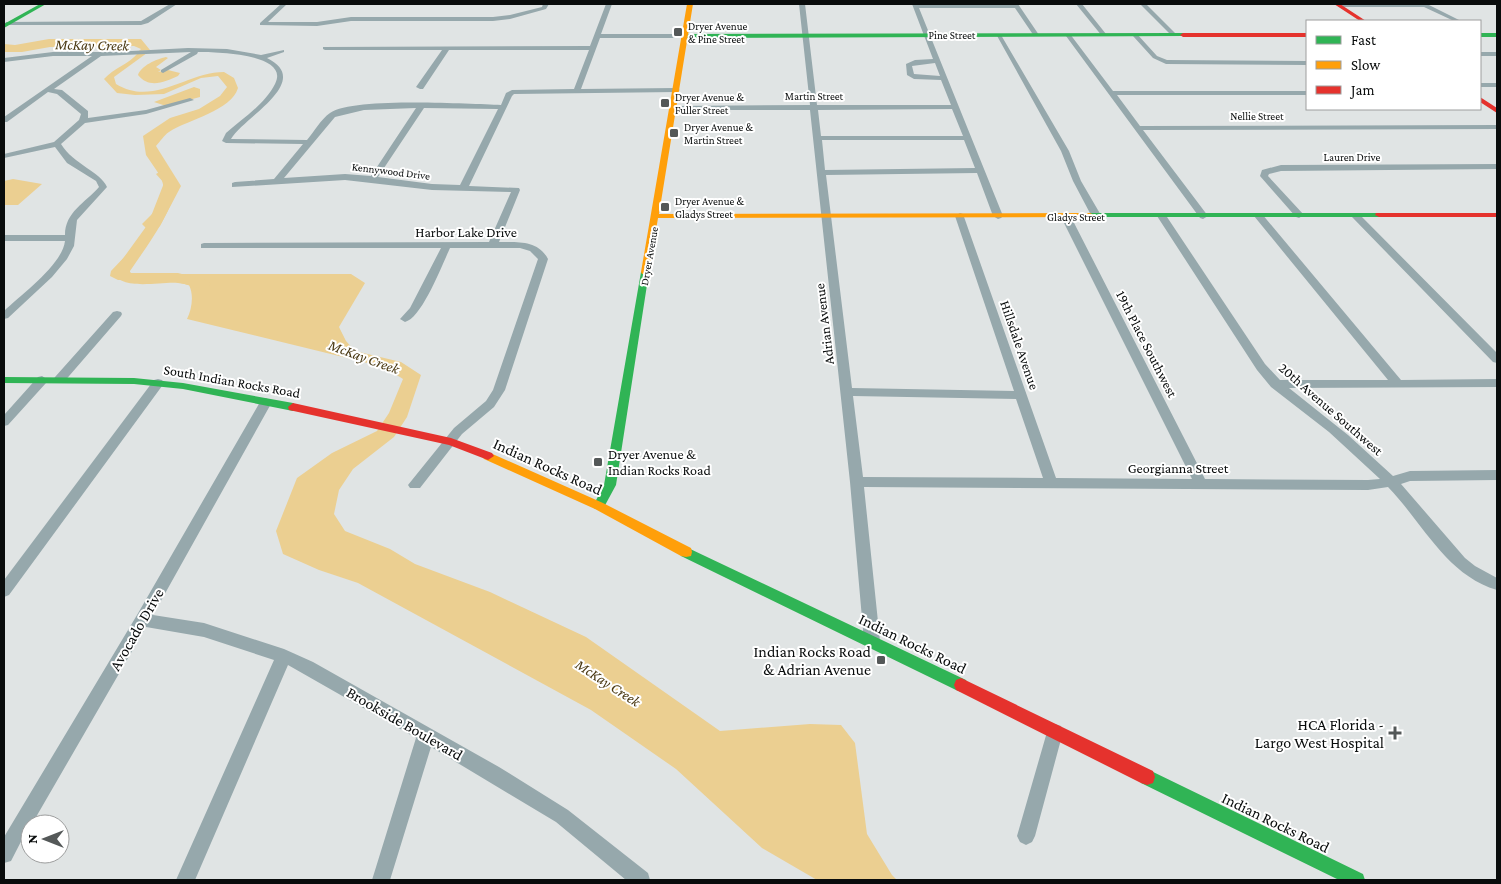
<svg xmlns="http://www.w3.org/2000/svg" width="1501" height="884" font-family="'Crimson Pro',serif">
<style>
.water{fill:#ebcf91}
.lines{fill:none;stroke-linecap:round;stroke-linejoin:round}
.river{fill:#ebcf91;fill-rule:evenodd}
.street{fill:#96a8ac;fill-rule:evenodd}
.fast{fill:#30b455;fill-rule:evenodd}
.slow{fill:#ff9f0a;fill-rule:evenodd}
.jam{fill:#e5322d;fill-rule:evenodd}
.poi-dot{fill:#545858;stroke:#fff;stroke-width:2}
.labels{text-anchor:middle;stroke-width:4;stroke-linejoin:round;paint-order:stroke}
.far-poi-label{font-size:11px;fill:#090c0c;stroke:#fff;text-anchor:start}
.far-street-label{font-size:11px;fill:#090c0c;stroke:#fff}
.street-label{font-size:14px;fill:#090c0c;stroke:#fff}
.poi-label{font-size:14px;fill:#090c0c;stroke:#fff;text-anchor:start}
.water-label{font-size:15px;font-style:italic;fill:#493812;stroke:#fff}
.near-street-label{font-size:16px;fill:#090c0c;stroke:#fff}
.near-poi-label{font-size:16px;fill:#090c0c;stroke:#fff;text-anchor:end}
</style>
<rect width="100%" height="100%" fill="#e0e4e4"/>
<!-- water -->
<path class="water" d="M49 39H141L150 50 139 51 141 49 134 46 50 47 22 52H4V44L15 45Z
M138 53H147L114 77 116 84C153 107 187 72 224 72L234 78 238 88C231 111 189 119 169 132 164 135 160 142 156 146L181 186 160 226 135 251 126 267 131 273 176 274 174 278 118 280 110 276 111 271 149 231 142 224 167 199 161 177 146 155 143 136 170 118 199 109 220 96 227 87 218 76 201 78 164 94 135 95 117 93 104 79C114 68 129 64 138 53Z
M166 57 168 58 156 67 161 70 158 72 168 70 180 73 178 76C165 82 149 89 138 75 141 66 156 59 166 57Z
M194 87 200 89V97L166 106 154 102Z
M13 179 42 184 18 205H4V181Z
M180 274H351L365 283 339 327 346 341 355 351 401 362 421 375 407 417 394 437 353 469 339 490 334 514 345 531 390 549 415 564 490 592 586 637 720 731 810 724 841 725 855 743 867 834 892 875 897 880H817L762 848 676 769 591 710 358 583 319 570 283 554 276 531 297 478 332 453 377 431 389 413 403 379 384 367 187 319C192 309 194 295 189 285L176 282Z"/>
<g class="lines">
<!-- river -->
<path class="river" d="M163 170 168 171 178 182C170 216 149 243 130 271V273H178L209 281 211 284 209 287C198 290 189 284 178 283 162 281 118 292 114 271L148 224 164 183 156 174Z"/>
<!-- street -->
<path class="street" d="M170 4H177L148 23 141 25H4L6 22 141 21Z
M281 4H287L268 22H317L351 17H493L510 15 542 7 543 4H549L546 9 510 19 493 21H351L317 26 260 25V23Z
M606 4H612L601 34H685L688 36 685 38H600L581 89 676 88 680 90 676 92 514 94 512 96 469 186 519 188 520 190 499 242C518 242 538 240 548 259L505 390 494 407 462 434 420 488H410L408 485 454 428 486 401 493 390 538 259 530 251 520 248H450C442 265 422 318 405 322L400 319 410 308 441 248H201V244L204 243 489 242 511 192 432 190 345 180 232 187V183L235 182 274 179 303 144 226 143 222 141 226 133C242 119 265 104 275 84 291 53 214 52 198 52L197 54 163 73 161 72V70L191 52 101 56 54 89 62 90 88 111V118L146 110 190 98 194 100 146 114 85 123 61 144C74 165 100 171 107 187L77 220 74 246 67 259 52 277 8 318 4 319V311C22 294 62 265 65 241H4V235H65C65 212 85 203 99 187L96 181 67 163 55 147 4 158V154L54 142 79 120 81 114 57 94 48 92 7 122H4V117L92 56H53L4 62V58L53 52H113L188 48 227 49 261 55 284 50V52L267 58C314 81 244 117 231 139L307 140C314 132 321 119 330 113 354 97 467 104 501 105L506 93 512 90 574 89 589 50H449L423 89H420L416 87 442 50H325L323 49V47L590 46ZM416 108 371 176 345 174 284 178 335 117 364 110ZM424 108 498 109 460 185 432 184 378 177Z
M799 4H805L817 105H951L941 80 914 79 907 75 906 64 915 60 933 59 912 4H1018L1039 35 1034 36 1015 8H919L1003 216 1001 218 998 219 993 216 977 173 826 175 852 388 1014 391 955 216 960 213 963 214 1056 478 1192 479 1061 217 1066 214 1071 217 1205 479 1368 480 1380 479 1329 432 1271 387 1257 370 1157 216 1162 213 1165 214 1265 364 1280 380H1388L1254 216 1259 213 1262 214 1401 380 1497 379V387L1289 388 1348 435 1393 476 1410 471 1497 470V480L1410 481 1401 484 1465 558 1475 566 1497 578V590C1446 575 1423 523 1388 487L1368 490 864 487 880 641 877 646 872 648 867 646 864 641 850 482 810 110H674L670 108 674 106 810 105ZM935 63 940 76 914 74 912 66ZM952 109 963 136H821L818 110ZM822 140H964L975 168 825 170ZM853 396 1016 399 1043 478 863 477Z
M1076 4H1082L1106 34V36H1102Z
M1140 4H1146L1176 34V36H1172Z
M1337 4H1427L1461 21H1454L1424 7H1339Z
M996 34 1001 35 1069 151 1081 181 1102 217 1100 219H1094L1092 217 1073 181 1061 151Z
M1066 34H1070L1113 91H1307V95H1117L1140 126 1497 125V129L1143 130 1208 216 1203 219 1200 218 1066 36Z
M1133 34H1137L1157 56 1167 60 1307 61V65L1166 64 1153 58 1133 36Z
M1480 52H1497V56H1480Z
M1480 83H1497V87H1480Z
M1281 165 1497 164V169L1281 171 1269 174 1268 176 1304 215 1299 218 1296 217 1260 176 1262 170Z
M1356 213 1359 214 1497 353V363L1493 362 1353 218 1351 216Z
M117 311 121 312 122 314 121 316 63 383H55L53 380 55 377 113 312Z
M42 376 48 380 46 383 8 425 4 426V415L38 377Z
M158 379 162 380 164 383 162 386 9 595 4 597V580L154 380Z
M266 398 272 402 153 615 204 623 284 649 313 662 499 767 568 810 648 873 650 880H626L556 822 431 747 390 880H372L416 738 288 665 195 880H176L274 660 204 637 146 627 32 824H30L11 861 4 863V837L137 615 260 402Z
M1055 724 1061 726 1063 732 1035 836 1032 842 1026 845 1020 842 1017 836 1047 732 1049 726Z"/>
<!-- fast -->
<path class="fast" d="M40 4H46L4 28V24Z
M1183 33 1185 36 685 38 682 36 685 34Z
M1480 33H1497V37H1480Z
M1087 213H1379L1383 215 1379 217H1087Z
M645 269 649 272 616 485 603 509H595L593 506 604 485 641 272Z
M4 377 134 378 183 383 293 403 298 407 293 411 183 389 134 384 4 383Z
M686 547 966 680 968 685 966 690 961 692 956 690 681 556 680 552 681 548Z
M1147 769 1363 874 1365 880H1339L1141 783 1139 777 1141 771Z"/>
<!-- slow -->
<path class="slow" d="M687 4H693L659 214 1090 213 1094 215 1090 217 658 218 649 272 648 274H642L641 272Z
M488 452 603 503 691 548 692 552 691 556 686 557 681 556 595 509 484 459 482 456 484 453Z"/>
<!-- jam -->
<path class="jam" d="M1334 4H1340L1366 21H1360Z
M1307 33V37H1183L1180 35 1183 33Z
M1480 97 1497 108V113L1480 102Z
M1376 213H1497V217H1379L1375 215Z
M293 403 451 438 492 453 494 456 488 460 449 445 289 410 288 407Z
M961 678 1153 771 1155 777 1153 783 1147 785 1141 783 956 690 954 685 956 680Z"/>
</g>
<!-- markers -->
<g class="poi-dot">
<rect x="673" y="27" width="10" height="10" rx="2.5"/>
<rect x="660" y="98" width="10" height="10" rx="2.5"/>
<rect x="669" y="128" width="10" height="10" rx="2.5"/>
<rect x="660" y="202" width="10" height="10" rx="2.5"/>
<rect x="593" y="457" width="10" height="10" rx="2.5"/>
<rect x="876" y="655" width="10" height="10" rx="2.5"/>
<path d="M1392.5 725.5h5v5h5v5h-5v5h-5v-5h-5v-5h5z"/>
</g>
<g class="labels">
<!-- far-poi labels -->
<g class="far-poi-label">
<text x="688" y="30">Dryer Avenue<tspan x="688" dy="13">&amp; Pine Street</tspan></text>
<text x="675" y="101">Dryer Avenue &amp;<tspan x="675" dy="13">Fuller Street</tspan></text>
<text x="684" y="131">Dryer Avenue &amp;<tspan x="684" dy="13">Martin Street</tspan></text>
<text x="675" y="205">Dryer Avenue &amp;<tspan x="675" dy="13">Gladys Street</tspan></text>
</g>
<!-- far-street labels -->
<g class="far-street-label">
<text x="952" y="39">Pine Street</text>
<text x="814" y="100">Martin Street</text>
<text x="1257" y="120">Nellie Street</text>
<text x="1352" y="161">Lauren Drive</text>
<text transform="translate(391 171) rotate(7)" y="4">Kennywood Drive</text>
<text x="1076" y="221">Gladys Street</text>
<text transform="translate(649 256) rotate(-80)" y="4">Dryer Avenue</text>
</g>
<!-- street labels -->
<g class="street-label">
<text x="466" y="237">Harbor Lake Drive</text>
<text transform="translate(824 324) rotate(-97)" y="5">Adrian Avenue</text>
<text transform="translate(1147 344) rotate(63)" y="5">19th Place Southwest</text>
<text transform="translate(1020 345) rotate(71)" y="5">Hillsdale Avenue</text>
<text transform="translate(232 381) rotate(10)" y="5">South Indian Rocks Road</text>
<text transform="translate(1331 409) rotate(41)" y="5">20th Avenue Southwest</text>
<text x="1178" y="473">Georgianna Street</text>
</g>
<!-- poi labels -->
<g class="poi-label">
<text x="608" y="459">Dryer Avenue &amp;<tspan x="608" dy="16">Indian Rocks Road</tspan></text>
</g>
<!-- water labels -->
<g class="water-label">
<text transform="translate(92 45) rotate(1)" y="5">McKay Creek</text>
<text transform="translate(364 357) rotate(20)" y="5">McKay Creek</text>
<text transform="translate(608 683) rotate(33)" y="5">McKay Creek</text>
</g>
<!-- near-street labels -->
<g class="near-street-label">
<text transform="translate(548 466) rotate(24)" y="6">Indian Rocks Road</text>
<text transform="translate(136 629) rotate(-60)" y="6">Avocado Drive</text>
<text transform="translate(913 643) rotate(26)" y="6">Indian Rocks Road</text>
<text transform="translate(405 723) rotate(30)" y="6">Brookside Boulevard</text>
<text transform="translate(1276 822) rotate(26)" y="6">Indian Rocks Road</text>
</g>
<!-- near-poi labels -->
<g class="near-poi-label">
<text x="871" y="657">Indian Rocks Road<tspan x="871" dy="18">&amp; Adrian Avenue</tspan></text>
<text x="1384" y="730">HCA Florida -<tspan x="1384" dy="18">Largo West Hospital</tspan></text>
</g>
</g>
<!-- border -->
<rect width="1501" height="884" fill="none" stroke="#090c0c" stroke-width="10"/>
<!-- legend -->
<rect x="1306" y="20" width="175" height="90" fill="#ffffff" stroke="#9d9e9e"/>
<rect x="1316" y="36" width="25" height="8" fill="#30b455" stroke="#9d9e9e"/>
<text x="1351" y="45" font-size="15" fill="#090c0c">Fast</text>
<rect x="1316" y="61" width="25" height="8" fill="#ff9f0a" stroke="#9d9e9e"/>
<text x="1351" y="70" font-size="15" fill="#090c0c">Slow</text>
<rect x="1316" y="86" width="25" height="8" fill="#e5322d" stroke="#9d9e9e"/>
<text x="1351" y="95" font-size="15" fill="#090c0c">Jam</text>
<!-- north arrow -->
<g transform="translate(45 839) rotate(270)"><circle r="24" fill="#ffffff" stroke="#9d9e9e"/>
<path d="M0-4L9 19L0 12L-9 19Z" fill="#545858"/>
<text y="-8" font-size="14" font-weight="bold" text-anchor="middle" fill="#090c0c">N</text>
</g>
</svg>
